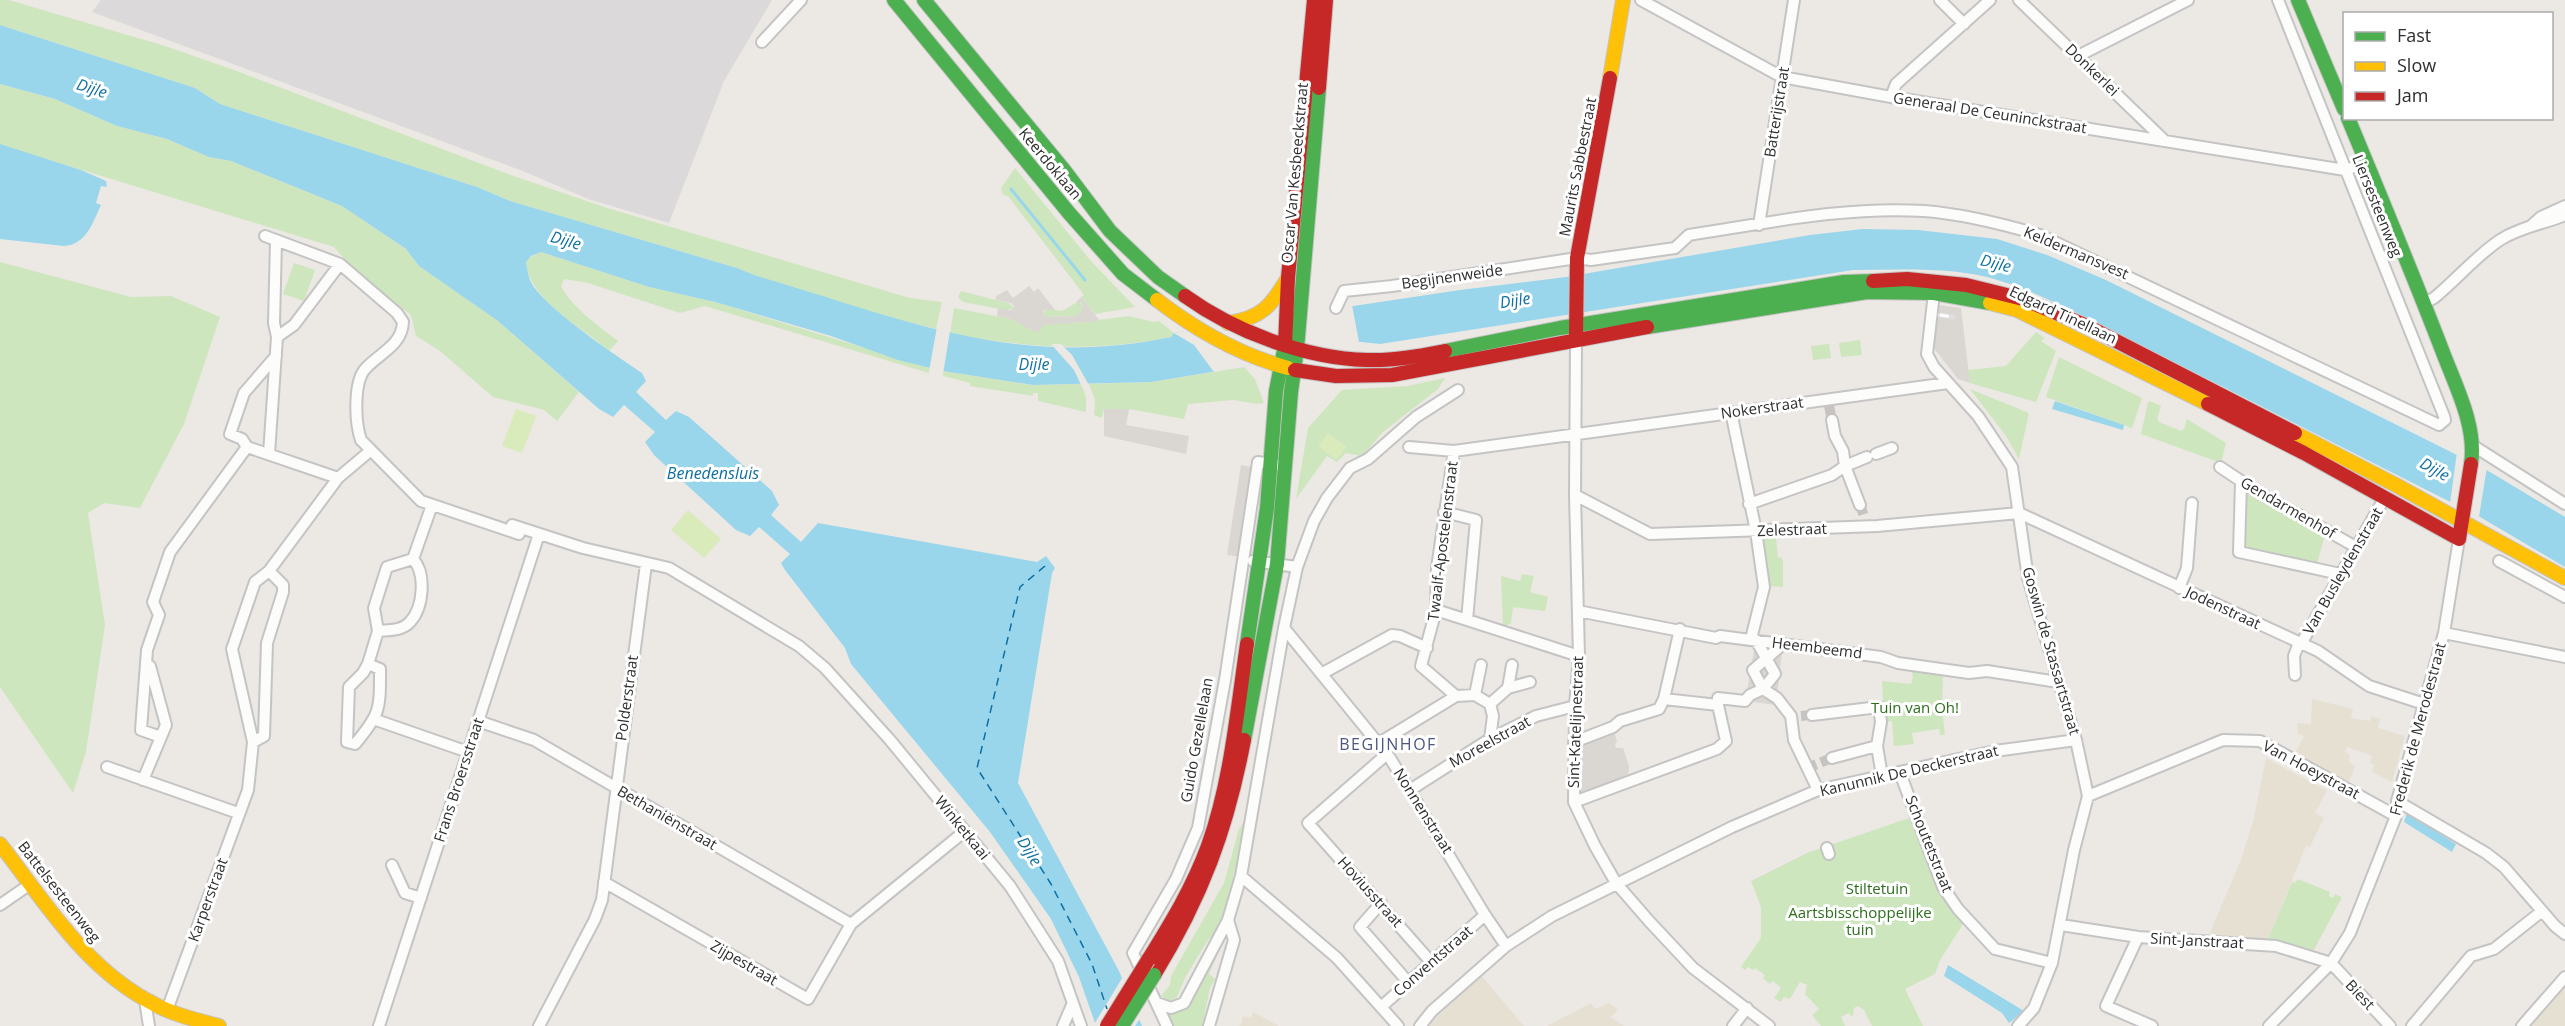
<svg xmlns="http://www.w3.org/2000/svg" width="2565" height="1026" font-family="'Open Sans',sans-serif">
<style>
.industrial{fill:#dcd9db}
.education{fill:#e6e0d3}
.green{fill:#cee6be}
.pitch{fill:#d9eabb}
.plaza{fill:#dad6d2}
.water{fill:#99d6ec}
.pier{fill:#ece8e4}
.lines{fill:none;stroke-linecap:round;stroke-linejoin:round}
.stream{stroke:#99d6ec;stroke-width:3}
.ferry{stroke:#0d6fa3;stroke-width:1.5;stroke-dasharray:8 6;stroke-linecap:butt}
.street-tunnel{stroke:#c6c3c0;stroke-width:10;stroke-dasharray:10 5;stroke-linecap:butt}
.street-casing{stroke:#c5c4c5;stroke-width:14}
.fast-casing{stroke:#c5c4c5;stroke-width:16}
.slow-casing{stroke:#c5c4c5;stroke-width:16}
.jam-casing{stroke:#c5c4c5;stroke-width:16}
.street{stroke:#fcfcfb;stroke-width:10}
.fast{stroke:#4caf50;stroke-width:14}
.slow{stroke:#ffc107;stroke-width:14}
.jam{stroke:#c62828;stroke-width:14}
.rail-casing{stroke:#dfdfe1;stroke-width:5}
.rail{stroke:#fff;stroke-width:3;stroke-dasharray:9;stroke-linecap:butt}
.fast-bridge-casing{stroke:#c6c5c4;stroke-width:16;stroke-linecap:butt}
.jam-bridge-casing{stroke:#c6c5c4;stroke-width:16;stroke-linecap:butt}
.fast-bridge{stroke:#4caf50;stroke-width:14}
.jam-bridge{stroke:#c62828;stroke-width:14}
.labels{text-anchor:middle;stroke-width:6;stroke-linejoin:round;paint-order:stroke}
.street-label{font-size:15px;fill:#2e2e2e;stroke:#fff}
.park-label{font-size:15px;fill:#2c6e1b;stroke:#fff}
.water-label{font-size:16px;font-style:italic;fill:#0d6fa3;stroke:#fff}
.neighbourhood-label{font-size:16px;letter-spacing:1.5px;fill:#4d5680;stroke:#fff}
</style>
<rect width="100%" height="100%" fill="#ece8e4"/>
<!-- industrial -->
<path class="industrial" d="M101 0H772L724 81 669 223 588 199 523 171 92 12Z"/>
<!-- education -->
<path class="education" d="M2312 699 2353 709 2351 718 2370 721 2371 716 2380 719 2378 728 2405 736 2392 782 2372 772 2374 764 2370 763 2372 756 2347 747 2345 752 2350 755 2349 762 2355 766 2349 782 2295 753 2304 736 2298 734 2297 723 2311 724Z
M2266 758 2327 791 2315 813 2324 818 2310 847 2306 846 2268 939 2209 935 2240 862 2253 822Z
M1481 975 1524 1026H1429L1436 1018Z
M2565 985V1026H2529Z
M1591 1003 1595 1009 1609 1003 1618 1009 1611 1017 1624 1026H1547Z
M1253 1012 1279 1026H1238L1241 1025 1243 1017 1251 1018Z"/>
<!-- green -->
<path class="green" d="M0 0H9L165 46 234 70 508 174 604 207 910 298 942 302 936 329 870 313 757 276 737 268 510 201 477 187 220 104 195 88 0 25Z
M0 84 55 99 117 126 167 139 209 157 231 161 342 206 407 250 418 265 498 321 579 392 557 421 544 410 493 397 440 351 416 336 411 315 354 270 334 247 0 145Z
M1015 168 1090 260 1135 307 1095 314 1081 297 1084 295 1008 196 1003 195 1001 188Z
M541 252 649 287 715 302 930 368 929 373 705 306 680 313 588 283 564 279 561 286C572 308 599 326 618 341L609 351C582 326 527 301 526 259Z
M0 262 131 297 171 296 220 317 184 424 140 508 104 503 88 513 105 625 86 752 73 793 0 687Z
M294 263 315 270 304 301 283 294Z
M961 291 1008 303 1015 308 1005 310 963 302 958 297Z
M1079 301 1084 307 1080 314 1076 316 1047 317 1043 314 1046 309 1062 311Z
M954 308 1011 319 1021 323H1076L1129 316 1154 322 1159 321 1174 333 1171 337C1096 353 1024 347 950 334Z
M2036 332 2045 338 2041 341 2056 351 2036 402 1970 383 1968 370 2006 366Z
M1860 340 1862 355 1841 357 1839 343Z
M1829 344 1831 358 1813 360 1811 346Z
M2059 357 2142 398 2132 428 2046 397Z
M1244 367 1255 379 1264 403 1256 404 1234 400 1188 404 1184 419 1129 409H1104L1102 418 1094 415 1095 400 1089 384 1151 382Z
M943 371 1032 385 1081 384 1086 397V412L1038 401V393H1033V396L970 386V383L943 376Z
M1445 378 1438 389 1383 432 1362 456 1346 453 1337 462 1327 456 1296 499 1308 428 1342 390 1407 386Z
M1970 389 2029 413 2019 459 2006 436Z
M2150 401 2161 406 2157 419 2159 422 2181 431 2184 429 2187 419 2226 443 2221 463 2141 434 2148 402Z
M2247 491 2325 535 2317 564 2243 549 2245 494Z
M1776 537 1778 558 1781 557 1783 561V587L1768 586 1762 539Z
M1522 574 1534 576 1530 592 1548 597 1545 611 1513 607 1511 623 1503 627 1501 576 1520 581Z
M1911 668 1943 672 1942 709 1945 735H1940L1939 729 1912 733 1914 744 1894 746 1892 721 1884 722 1882 681 1911 684 1913 677Z
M1909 818 1937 885 1963 924 1940 960 1935 974 1905 989 1923 1026H1872L1864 1010 1858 1006 1854 1008 1853 1015 1851 1016 1849 1013 1841 1017 1845 1026H1821L1812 1015 1819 1009 1805 994 1807 985 1800 982 1790 999 1784 997 1781 1002 1774 998 1781 988 1773 981 1770 984 1763 978 1765 975 1755 968 1753 970 1748 967 1745 970 1741 967 1761 938V907L1751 881 1807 853Z
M1245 820 1240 854 1233 875V889L1215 934 1208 940 1186 976 1177 997 1170 1002 1161 996 1170 985 1171 976 1224 883 1239 829Z
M2298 879 2330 892 2329 896 2333 898 2335 894 2342 897 2314 950 2268 939 2292 882 2295 883Z
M1214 955 1217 956 1209 974 1215 979 1210 988 1202 1026H1171L1168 1013C1195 1012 1204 975 1214 955Z"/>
<!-- pitch -->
<path class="pitch" d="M516 409 536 416 522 453 502 446Z
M1328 433 1347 447 1336 460 1318 446Z
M688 510 721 539 704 558 671 530Z"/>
<!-- plaza -->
<path class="plaza" d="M1029 286 1034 292 1038 288 1055 310H1044L1043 314 1047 317 1077 316 1084 307 1081 302H1076L1081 297 1100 321 1044 325 1037 333 1011 319 997 316 998 308 1011 310 1015 307 1011 303 996 300V296L1007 290 1013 298Z
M1939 305 1961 308 1970 383 1958 379 1933 347Z
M1104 409H1129L1126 425 1189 436 1186 454 1104 436Z
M1241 465 1257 468 1243 557 1227 555Z
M1756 640 1783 644 1776 705 1745 701Z
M1613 727 1617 742 1615 744 1616 748H1623L1629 766 1628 781 1574 802V742Z"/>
<!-- water -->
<path class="water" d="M0 25 195 88 220 104 477 187 510 201 737 268 757 276C901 318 1016 370 1171 337L1174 333 1460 290 1566 277 1810 235 1863 229 1918 230 1997 239 2047 255 2106 280 2455 454 2490 472 2565 517V567L2480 517 2085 317C2053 301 2021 286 1987 277 1944 267 1897 270 1853 270L1380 344 1361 342 1248 366 1151 382 1033 385 943 371 898 360 831 336 715 302 649 287 541 252 531 256 526 262C527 267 528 275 530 280 540 305 617 356 642 373L646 381 636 392 666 420 676 411 689 417 772 491 779 505 771 515 801 542 818 523 1037 562 1046 556 1055 568 1052 573 1018 783 1119 971 1142 1026H1096L1079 977 1051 919 990 832 851 664 845 648 785 570 781 563 790 554 759 527 750 536 736 530 654 455 645 442 655 432 624 405 613 417 599 409 498 321 419 266 406 249 342 206 231 161 209 157 167 139 117 126 55 99 0 84Z
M0 144 81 170 106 181 107 187 101 186 96 203 101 205C93 222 86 245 64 246L0 239Z
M2055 401 2124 425 2123 430 2052 409Z
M2407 813 2456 844 2452 852 2404 822Z
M1948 965 2024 1011 2009 1023 2002 1013 1944 976Z"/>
<!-- pier -->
<path class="pier" d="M1352 305 1359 342 1380 345H1361L1303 357 1214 372 1194 345 1174 333Z
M937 327 950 331 943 374 929 371Z
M1051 344H1061L1072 355 1090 387H1082L1074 370Z
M2457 452 2487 467 2479 517 2450 503Z
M1124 975 1142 1016 1135 1026H1093Z"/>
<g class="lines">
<!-- stream -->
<path class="stream" d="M1011 189 1085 280"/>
<!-- ferry -->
<path class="ferry" d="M1045 566 1020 587 977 768 1051 884 1092 964 1107 1009"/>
<!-- street-tunnel -->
<path class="street-tunnel" d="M1829 406 1832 420
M1860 505 1865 519
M1801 716 1812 715
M1807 768 1832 758"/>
<!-- street casing -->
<g class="street-casing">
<path id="street" d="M1641 0 1782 77 1891 97 2345 170 2367 163
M1940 0 1964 24
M2019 0 2164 140
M762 42 801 0
M2078 56 2188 0
M1891 97 1896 84 1990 0
M1759 225 1794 0
M2532 225 2541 217 2565 206
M265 236 340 264 397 313 403 322C402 345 380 353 366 368 353 381 355 423 361 440L421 501 519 534
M276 241 274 323 277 337 294 325 340 264
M1931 287 1934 293 1927 354 1934 367 1978 416 2012 467 2028 578 2076 740 2088 796 2074 850 2052 963 2034 1008 2018 1026
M2424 303 2434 298C2456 280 2477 255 2500 240 2520 227 2544 224 2565 215
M1336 308 1344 291 1392 286 1577 258 1591 260 1675 248 1689 235C1767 223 1846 206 1924 211 1964 214 2003 224 2040 235L2439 425 2445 420 2444 416 2278 0
M1576 340 1575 495 1579 656 1575 706 1574 802 1595 846 1616 883 1649 921 1693 968 1769 1026
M276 356 244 393 230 434 242 439 247 447 338 478
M1731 412 1756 531 1764 587 1751 639
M1832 420 1835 436 1843 451 1845 466 1860 505
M2472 445 2565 504
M1409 447 1454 451 1948 383
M1454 451 1437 568 1436 610 1421 666 1456 696
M269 454 277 337
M1876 454 1892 448
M2220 467 2256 491 2356 547
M2241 482 2239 552 2340 574
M1575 495 1650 534 1877 526 2019 513 2318 651 2369 686 2424 704
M1749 504 1832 475 1845 466 1867 457
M1444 512 1476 520 1467 620
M512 525 583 548 669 568 799 646 825 668 890 740 1010 886 1058 961 1081 1026
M413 559 432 505
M1253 561 1297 567
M2499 561 2565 597
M2179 588 2187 568 2192 503
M1436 610 1579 656
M1578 611 1716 638 1720 636 1881 657 1898 663 1969 673 1987 671 2058 682
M1284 628 1390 758 1485 915 1506 946
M378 631C389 630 402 631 410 622 424 607 426 573 413 559
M2444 633 2565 657
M1756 640 1775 674 1763 689 1753 670 1783 644
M2301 644 2384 499
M368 664 380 669C380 709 381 713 355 744L347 742 349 687 363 673 368 664 378 631 374 608 387 567 413 559
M1323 673 1392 635 1400 636 1427 648
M2295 675 2294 656 2299 643
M1508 688 1530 682
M1475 695 1481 665
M1664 699 1718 705V698L1745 701 1750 695 1763 689 1777 698 1791 716 1794 740 1818 790
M1490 704 1508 688 1512 665
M1812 715 1879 707 1881 722 1877 746 1882 776
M376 720 468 752
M478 721 534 740 851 924
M161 737 141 730 147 650 159 615 153 602 170 552 247 447
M253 742 264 736 267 643 283 592V585L269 571
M1574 742 1613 727 1620 721 1659 709 1664 699 1680 629
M1379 743 1456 696 1475 695 1490 704 1493 716 1490 739
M1387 754 1308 823 1431 962
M1832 758 1877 746
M107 767 238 813
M1900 773 1943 887 1958 909 1995 949 2052 963
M143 780 166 725 150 666
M1410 790 1490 739 1536 716 1575 706
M2088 796 2223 740 2260 741 2396 816
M2397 801 2486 853 2504 867 2555 926 2565 934
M1574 802 1717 749 1726 741 1718 705
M1827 848 1829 854
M392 865 405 893 421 898
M1241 876 1337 958 1398 1026
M604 882 808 999 851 924 965 831
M1381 903 1360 927 1408 982
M0 905 29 885
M2061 925 2138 937 2276 946 2331 963 2390 1026
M2138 937 2106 1006 2152 1026
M145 1000 149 1026
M1157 1003 1171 1008 1184 1003 1228 920 1241 876 1284 628 1297 567 1314 521 1327 498 1350 468 1368 459 1416 417 1458 390
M1381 1007 1485 915
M167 1010 248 790 253 742 232 649 255 582 269 571 338 478 370 451
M379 1026 539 534
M539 1026 595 919 602 900 646 564
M1063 1026 1072 1005
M1167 1026 1133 953 1176 879 1198 828 1225 680 1258 462 1276 465
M1209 1026 1234 940 1228 920
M1420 1026 1432 1011 1506 946 1552 916 1732 827 1818 790 1995 751 2076 740
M1733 1026 1747 1008
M2269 1026 2331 963 2350 933 2396 816 2397 801 2444 633 2459 539
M2412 1026 2471 956 2494 949 2541 912
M2522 1026 2565 977"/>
</g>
<!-- fast casing -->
<g class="fast-casing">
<path id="fast" d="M894 0 1069 213 1123 274 1157 300
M924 0 1064 170 1110 231 1158 277 1185 296
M2298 0 2344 109
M2348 118C2380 195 2412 272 2442 350 2455 385 2477 426 2471 464
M1647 327 1867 292 1934 293 1990 303
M1297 349 1319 88
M1445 351 1560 328 1844 282 1873 281
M1247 644 1267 508 1276 391 1285 345
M1244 740 1277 564 1291 392 1297 349"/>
</g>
<!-- slow casing -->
<g class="slow-casing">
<path id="slow" d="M1610 78 1623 0
M1157 300C1196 330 1240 355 1288 368
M1990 303 2017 310 2208 404
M1228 323C1262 318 1271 306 1288 278
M2295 433 2394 484 2565 578
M0 844C45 902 86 970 154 1004 174 1015 197 1020 219 1026"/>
</g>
<!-- jam casing -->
<g class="jam-casing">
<path id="jam" d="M1319 88 1326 0
M1873 281 1907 279 1966 285 2023 299 2087 326 2295 433
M1185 296C1235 332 1305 358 1367 360 1393 361 1419 356 1445 351
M1576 337 1577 258 1610 78
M1285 345 1288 278 1314 0
M1295 370 1336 376 1392 375 1647 327
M2208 404 2304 453 2459 539 2471 464
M1148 960C1171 923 1193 887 1208 846 1231 782 1237 711 1247 644
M1154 975C1202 897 1227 829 1244 740"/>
</g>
<!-- street -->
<use href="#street" class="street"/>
<!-- fast -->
<use href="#fast" class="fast"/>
<!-- slow -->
<use href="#slow" class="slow"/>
<!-- jam -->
<use href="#jam" class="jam"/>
<!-- rail casing -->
<g class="rail-casing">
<path id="rail" d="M1940 315 1953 317"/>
</g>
<!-- rail -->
<use href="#rail" class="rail"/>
<!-- fast-bridge casing -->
<g class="fast-bridge-casing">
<path id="fast-bridge" d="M1122 1026 1154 975"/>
</g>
<!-- jam-bridge casing -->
<g class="jam-bridge-casing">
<path id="jam-bridge" d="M1107 1026 1148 960"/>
</g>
<!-- fast-bridge -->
<use href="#fast-bridge" class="fast-bridge"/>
<!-- jam-bridge -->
<use href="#jam-bridge" class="jam-bridge"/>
</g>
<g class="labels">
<!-- street labels -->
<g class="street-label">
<text transform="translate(2092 70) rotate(44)" y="5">Donkerlei</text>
<text transform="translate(1777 112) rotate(-81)" y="5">Batterijstraat</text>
<text transform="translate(1990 113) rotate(9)" y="5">Generaal De Ceuninckstraat</text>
<text transform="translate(1050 164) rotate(50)" y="5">Keerdoklaan</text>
<text transform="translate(1578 167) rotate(-79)" y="5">Maurits Sabbestraat</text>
<text transform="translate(1295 173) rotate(-85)" y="5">Oscar Van Kesbeeckstraat</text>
<text transform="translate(2377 206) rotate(68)" y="5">Liersesteenweg</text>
<text transform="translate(2076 253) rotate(23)" y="5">Keldermansvest</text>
<text transform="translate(1452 277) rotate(-8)" y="5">Begijnenweide</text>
<text transform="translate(2063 315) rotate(25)" y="5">Edgard Tinellaan</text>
<text transform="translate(1762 408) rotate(-8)" y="5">Nokerstraat</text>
<text transform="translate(2288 508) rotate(30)" y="5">Gendarmenhof</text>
<text transform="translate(1792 530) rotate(-2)" y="5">Zelestraat</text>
<text transform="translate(1443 541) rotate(-83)" y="5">Twaalf-Apostelenstraat</text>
<text transform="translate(2343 571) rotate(-60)" y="5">Van Busleydenstraat</text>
<text transform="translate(2223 608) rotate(25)" y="5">Jodenstraat</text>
<text transform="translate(1817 648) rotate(7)" y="5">Heembeemd</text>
<text transform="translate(2051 651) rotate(74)" y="5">Goswin de Stassartstraat</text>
<text transform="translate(627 698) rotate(-82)" y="5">Polderstraat</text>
<text transform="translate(1576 722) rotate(-88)" y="5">Sint-Katelijnestraat</text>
<text transform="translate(2418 729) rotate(-75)" y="5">Frederik de Merodestraat</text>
<text transform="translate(1197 740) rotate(-80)" y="5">Guido Gezellelaan</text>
<text transform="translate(1490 742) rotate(-29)" y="5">Moreelstraat</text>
<text transform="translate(2311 770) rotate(28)" y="5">Van Hoeystraat</text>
<text transform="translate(1909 771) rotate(-13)" y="5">Kanunnik De Deckerstraat</text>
<text transform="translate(459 780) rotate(-72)" y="5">Frans Broersstraat</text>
<text transform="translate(1423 811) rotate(58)" y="5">Nonnenstraat</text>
<text transform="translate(667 818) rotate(30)" y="5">Bethaniënstraat</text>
<text transform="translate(962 828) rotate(51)" y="5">Winketkaai</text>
<text transform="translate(1929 844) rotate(68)" y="5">Schoutetstraat</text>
<text transform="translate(59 892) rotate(52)" y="5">Battelsesteenweg</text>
<text transform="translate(1370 892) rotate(48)" y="5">Hoviusstraat</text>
<text transform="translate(208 900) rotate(-70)" y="5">Karperstraat</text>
<text transform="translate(2197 941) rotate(3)" y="5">Sint-Janstraat</text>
<text transform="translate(1433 961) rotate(-41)" y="5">Conventstraat</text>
<text transform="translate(744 963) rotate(30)" y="5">Zijpestraat</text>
<text transform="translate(2360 995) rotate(47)" y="5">Biest</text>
</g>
<!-- park labels -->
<g class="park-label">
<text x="1915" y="713">Tuin van Oh!</text>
<text x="1877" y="894">Stiltetuin</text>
<text x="1860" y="918">Aartsbisschoppelijke<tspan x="1860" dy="17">tuin</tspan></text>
</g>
<!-- water labels -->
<g class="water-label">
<text transform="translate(92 88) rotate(18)" y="6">Dijle</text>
<text transform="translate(566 240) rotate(16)" y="6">Dijle</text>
<text transform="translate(1996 263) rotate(14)" y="6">Dijle</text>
<text transform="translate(1515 300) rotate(-9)" y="6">Dijle</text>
<text x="1034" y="370">Dijle</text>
<text transform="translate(2435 469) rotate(29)" y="6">Dijle</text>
<text x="713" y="479">Benedensluis</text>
<text transform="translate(1030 851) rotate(58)" y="6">Dijle</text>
</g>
<!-- neighbourhood labels -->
<g class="neighbourhood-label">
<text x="1388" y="750">BEGIJNHOF</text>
</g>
</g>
<!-- legend -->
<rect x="2343" y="12" width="210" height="108" fill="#ffffff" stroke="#ababab" stroke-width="1.5"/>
<rect x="2355" y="32" width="30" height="9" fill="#4caf50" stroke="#ababab" stroke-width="1.5"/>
<text x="2397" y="42" font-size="18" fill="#2e2e2e">Fast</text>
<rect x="2355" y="62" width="30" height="9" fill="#ffc107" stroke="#ababab" stroke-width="1.5"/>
<text x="2397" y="72" font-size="18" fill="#2e2e2e">Slow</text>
<rect x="2355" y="92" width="30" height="9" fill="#c62828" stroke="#ababab" stroke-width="1.5"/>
<text x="2397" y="102" font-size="18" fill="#2e2e2e">Jam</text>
</svg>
